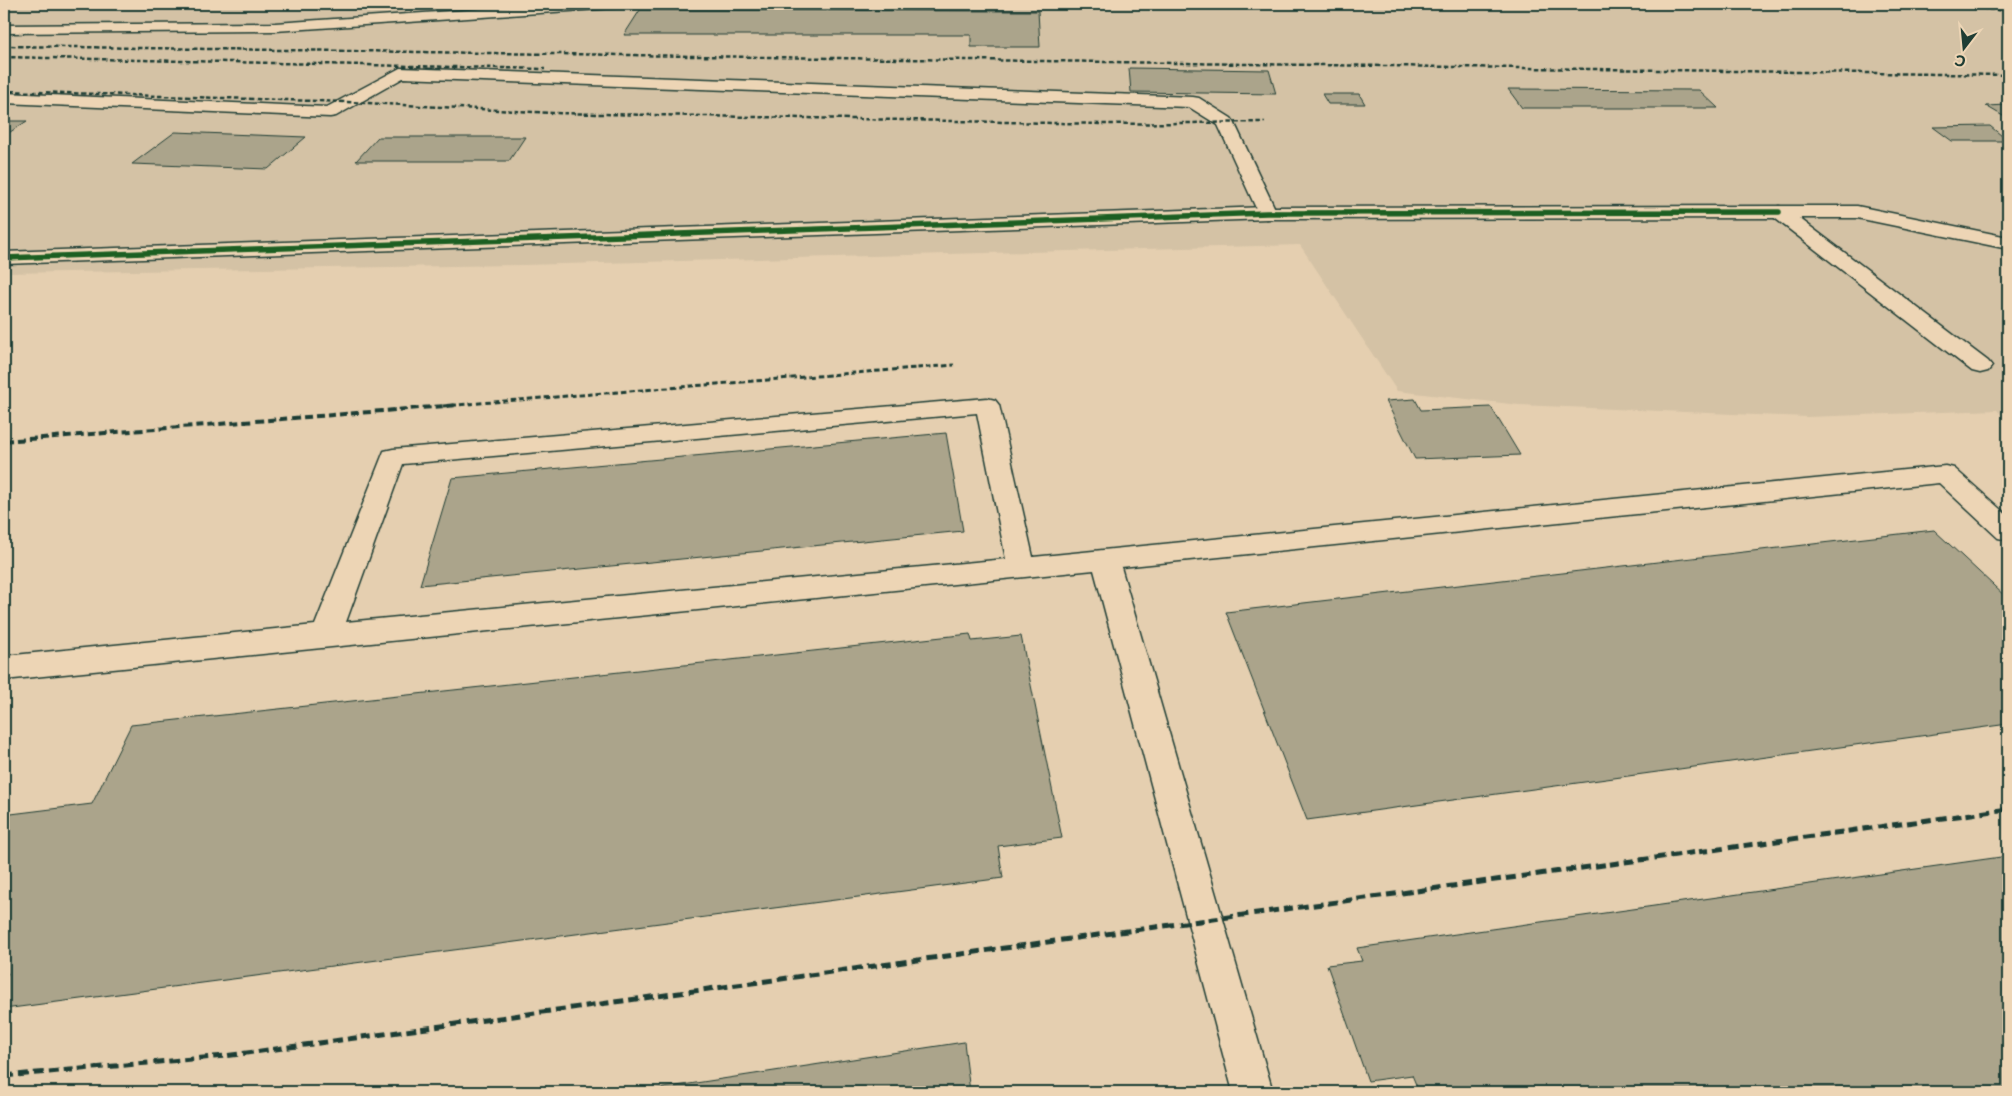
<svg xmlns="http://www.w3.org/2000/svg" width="2012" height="1096" font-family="'Playpen Sans',sans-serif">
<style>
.built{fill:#d4c2a5}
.building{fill:#aba48b;stroke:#1f3d34}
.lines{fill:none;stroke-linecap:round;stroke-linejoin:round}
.lane-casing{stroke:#1f3d34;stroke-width:3}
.street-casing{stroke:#1f3d34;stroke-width:3}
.lane{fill:#edd5b5;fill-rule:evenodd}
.street{fill:#edd5b5;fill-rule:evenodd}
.rail-far3{stroke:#1f3d34;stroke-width:2.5;stroke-dasharray:4.5 2.5;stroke-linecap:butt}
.rail-far2{stroke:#1f3d34;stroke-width:3;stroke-dasharray:5.5 3;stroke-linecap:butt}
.rail-far1{stroke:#1f3d34;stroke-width:4;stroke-dasharray:8 4;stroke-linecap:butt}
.rail{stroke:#1f3d34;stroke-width:5;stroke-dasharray:10 5;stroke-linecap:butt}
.cycleway-casing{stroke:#edd5b5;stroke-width:8}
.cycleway{stroke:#1b5e20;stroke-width:5.5}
</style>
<rect width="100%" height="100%" fill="#e5cfb0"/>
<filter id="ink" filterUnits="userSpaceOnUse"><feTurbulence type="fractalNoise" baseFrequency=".02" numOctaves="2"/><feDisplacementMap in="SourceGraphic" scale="10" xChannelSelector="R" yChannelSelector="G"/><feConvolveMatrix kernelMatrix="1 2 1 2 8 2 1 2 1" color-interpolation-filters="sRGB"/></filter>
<g filter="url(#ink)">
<!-- built -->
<path class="built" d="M4 4H2008V423L1997 410 1807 417 1519 405 1397 391 1300 245 523 265 4 273Z"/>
<!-- building -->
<path class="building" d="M431 4H484L430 6Z
M640 10 1038 11 1040 47H971V35H624Z
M1129 68 1269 70 1276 94 1131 92Z
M1508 89 1699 90 1718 108H1522Z
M1322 94H1359L1365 104H1328Z
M2008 105V119L1986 106Z
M4 121H27L4 136Z
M1990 126 2008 141H1952L1933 127Z
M175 132 306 137 268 169 132 164Z
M378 137H525L509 161H356Z
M1415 399 1421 410 1491 407 1520 455 1415 459 1386 401Z
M946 433 963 531 420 585 452 478Z
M1934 530 2008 599V724L1307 820 1226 612Z
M970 634 972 641 1021 636 1062 838 998 846 1003 878 4 1009V981L8 973 4 974V826L11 814 92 804 131 725Z
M2008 856V1092H1419L1412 1075 1368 1081 1327 965 1362 961 1357 948Z
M964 1042 970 1092H637Z"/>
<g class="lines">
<!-- lane casing -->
<g class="lane-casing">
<path id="lane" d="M555 4H621L619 7 614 8 275 31 4 33V25L275 23Z
M400 68 1193 97 1199 98 1231 118 1234 122 1277 213 1274 217 1267 219 1260 217 1218 125 1189 107 403 78 336 116 330 117 4 103V93L327 107Z
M1779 206H1857L2008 237V249L1857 218H1799L1988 361 1992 366 1988 371 1980 373 1972 371 1772 216 1769 212 1772 208Z
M987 398 995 400 999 405 1033 557 1945 466 1954 468 2008 516V540L1998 538 1939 483 1121 567 1273 1092H1233L1094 570 4 680V656L315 625 384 451 393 449ZM977 413 1006 559 346 622 403 464Z"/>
</g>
<!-- street casing -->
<g class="street-casing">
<path id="street" d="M1779 206 1786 208 1789 212 1786 216 1779 218 1267 219 4 264V252L1267 207Z"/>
</g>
<!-- lane -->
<use href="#lane" class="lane"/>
<!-- street -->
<use href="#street" class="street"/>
<!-- rail-far3 -->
<path class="rail-far3" d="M1933 4 2008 11
M4 46 2008 75
M4 57 545 69
M4 91 347 102 552 113 1105 124 1265 122"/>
<!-- rail-far2 -->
<path class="rail-far2" d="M443 406 954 365"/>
<!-- rail-far1 -->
<path class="rail-far1" d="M4 441 458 405"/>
<!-- rail -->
<path class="rail" d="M4 1076 225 1056 2008 809"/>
<!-- cycleway casing -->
<g class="cycleway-casing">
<path id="cycleway" d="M4 258 1267 213 1779 212"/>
</g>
<!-- cycleway -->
<use href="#cycleway" class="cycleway"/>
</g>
</g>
<!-- margin -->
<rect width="2012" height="1096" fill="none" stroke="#edd5b5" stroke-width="20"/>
<rect x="10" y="10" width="1992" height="1076" fill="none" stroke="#1f3d34" stroke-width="2" filter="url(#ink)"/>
<!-- north arrow -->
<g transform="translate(1964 48) rotate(196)" stroke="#edd5b5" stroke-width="4" paint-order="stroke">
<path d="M0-4L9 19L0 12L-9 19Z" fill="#1f3d34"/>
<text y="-8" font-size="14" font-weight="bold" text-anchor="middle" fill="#1f3d34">С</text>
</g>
</svg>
